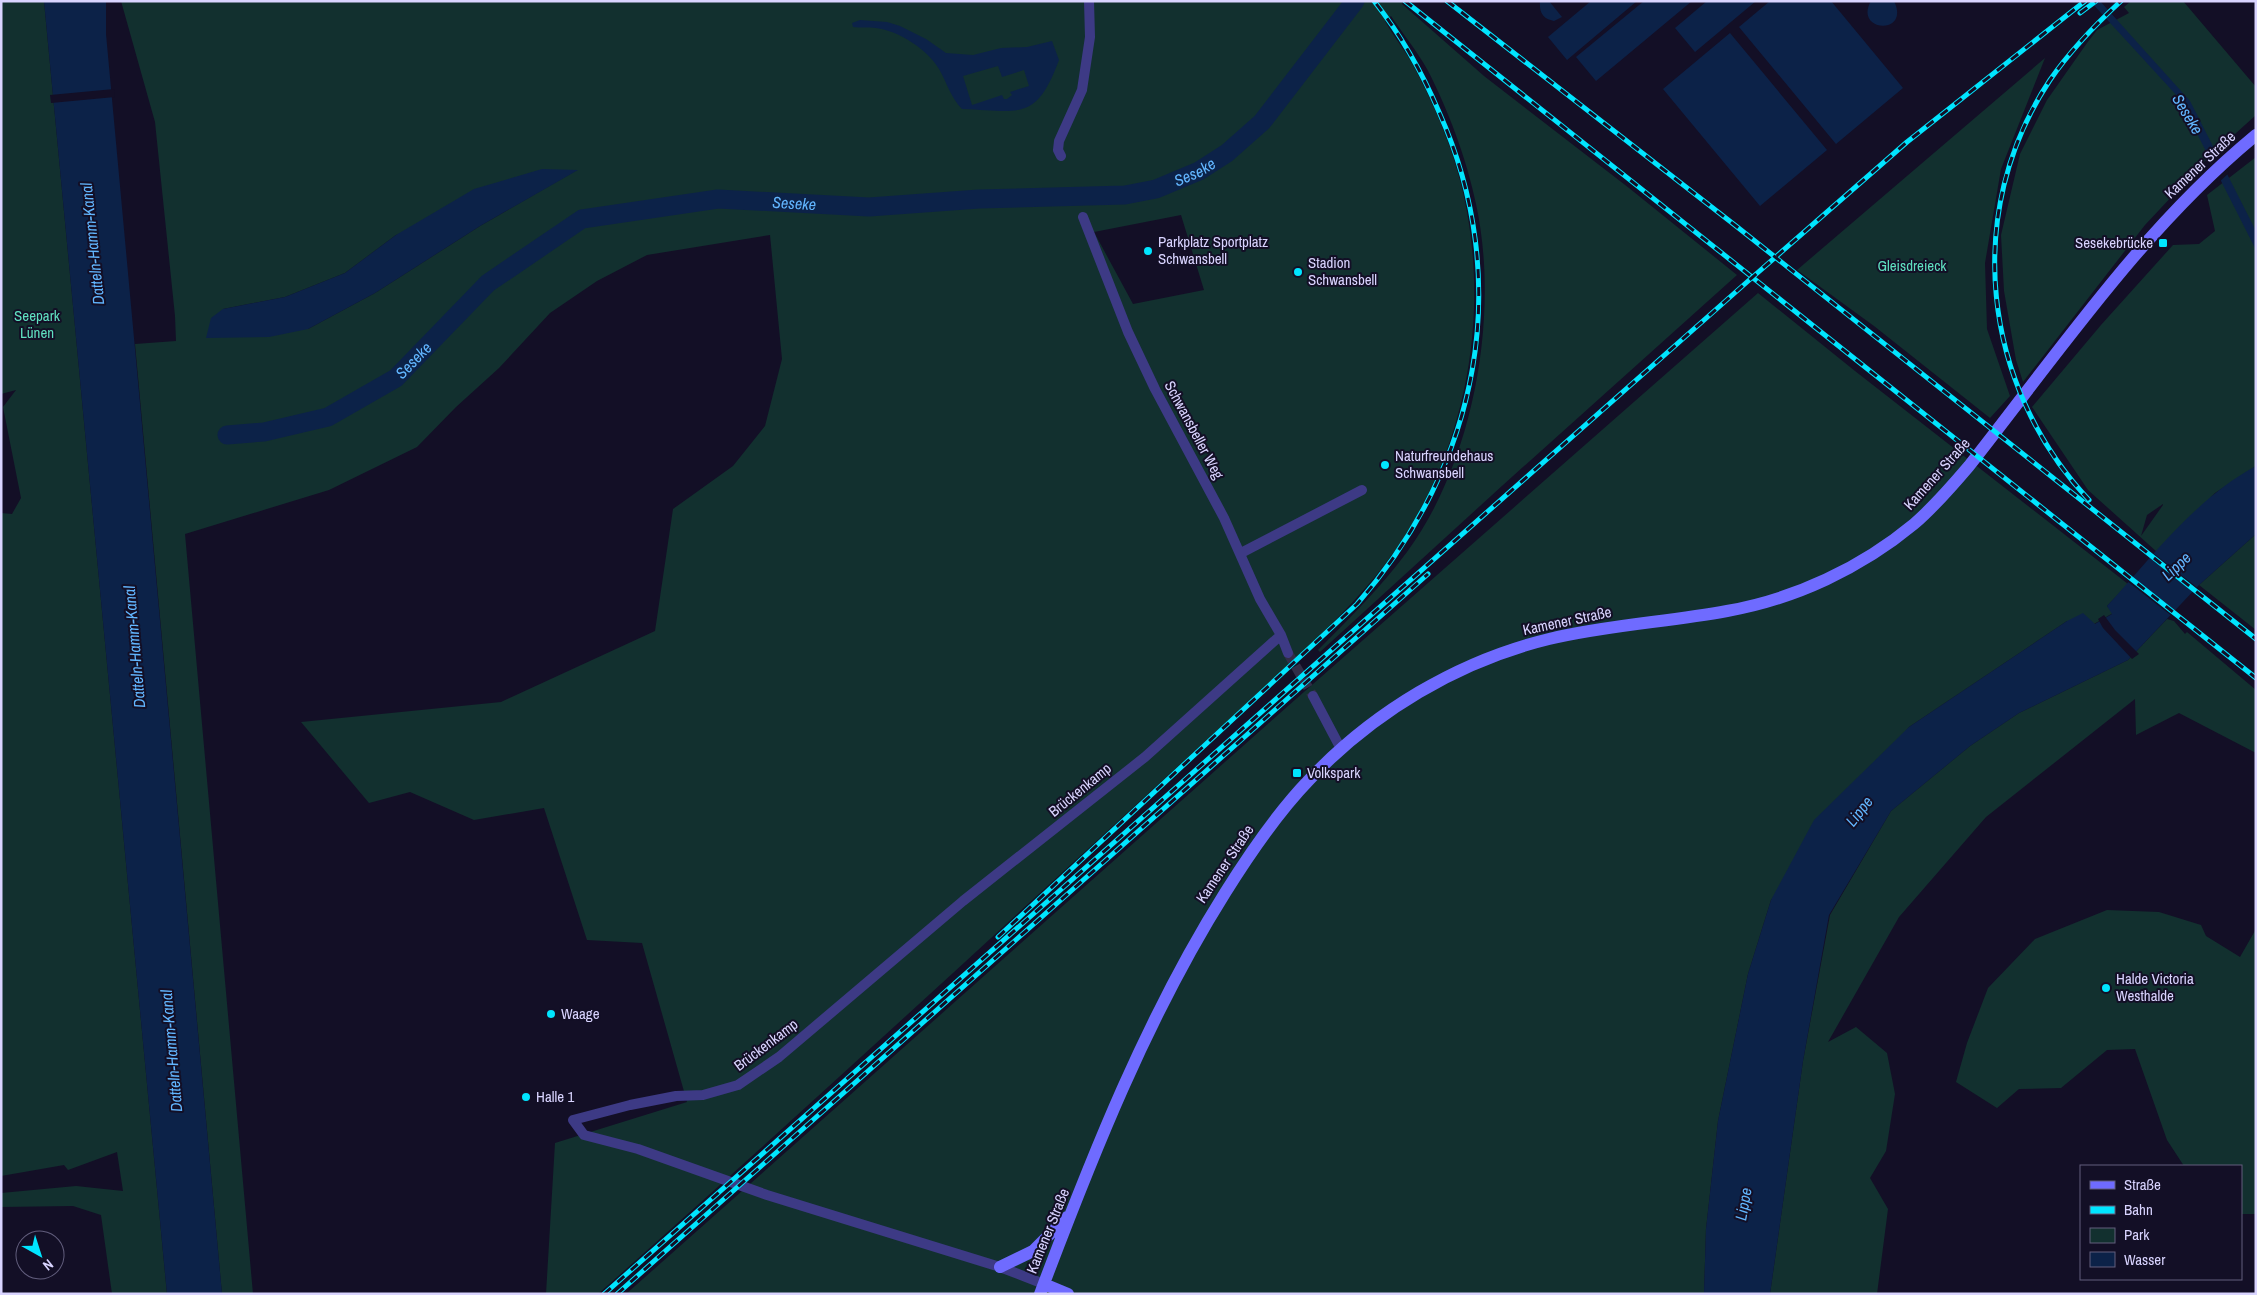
<svg xmlns="http://www.w3.org/2000/svg" width="2257" height="1295" font-family="'Archivo Narrow',sans-serif">
<style>
.green{fill:#12302f;fill-rule:evenodd}
.water{fill:#0c2248;fill-rule:evenodd}
.pier{fill:#130f26}
.lines{fill:none;stroke-linecap:round;stroke-linejoin:round}
.river{stroke:#0c2248;stroke-width:19}
.street-tunnel{stroke:#312d47;stroke-width:10;stroke-dasharray:10 5;stroke-linecap:butt}
.street{stroke:#3d3a85;stroke-width:10}
.secondary{stroke:#6f6bff;stroke-width:12}
.rail-casing{stroke:#00e5ff;stroke-width:5}
.rail{stroke:#130f26;stroke-width:3;stroke-dasharray:9;stroke-linecap:butt}
.poi-dot{fill:#00e5ff;stroke:#130f26;stroke-width:2}
.labels{text-anchor:middle;stroke-width:4;stroke-linejoin:round;paint-order:stroke}
.street-label{font-size:15px;fill:#d9d4ff;stroke:#130f26}
.poi-label{font-size:15px;fill:#d9d4ff;stroke:#130f26;text-anchor:start}
.park-label{font-size:15px;fill:#5fe0c0;stroke:#130f26}
.water-label{font-size:16px;font-style:italic;fill:#62b6ff;stroke:#130f26}
</style>
<rect width="100%" height="100%" fill="#130f26"/>
<!-- green -->
<path class="green" d="M1 1H44L167 1294H112L101 1215 73 1206 1 1207V1193L76 1186 123 1191 117 1152 68 1170 64 1165 1 1176V513L12 514 21 498 3 407 16 390 1 394Z
M121 1H1403L1402 4 1484 76 1629 188 1737 275 1503 485 1320 652 1318 650C1349 619 1381 587 1407 552 1474 461 1500 314 1476 204 1467 160 1448 109 1427 69 1417 51 1403 34 1391 16L1385 21C1393 36 1405 50 1413 65 1430 97 1446 132 1456 166 1494 293 1472 440 1396 549 1370 587 1336 620 1303 652 1068 866 836 1083 598 1294H546L555 1143 687 1102 642 943 587 940 544 808 474 820 410 792 369 803 301 722 501 702 655 631 673 509 733 466 765 426 782 359 770 235 647 255 597 281 550 313 499 368 456 407 417 447 329 490 185 534 253 1294H222L135 344 176 341 175 316 155 122ZM577 170 480 226 375 293 308 329 223 309 285 297 345 273 396 235ZM1181 215 1204 290 1133 304 1094 232Z
M2131 1H2183L2256 87V115L2204 162 2145 225 2023 382 2016 360 2004 291 2001 235 2020 154 2047 100 2087 43 2097 30 2129 13 2124 7Z
M2045 58 2001 169 1985 263 1987 329 2010 396 1990 418 1874 326 1797 270Z
M2256 157V466L2215 493 2157 552 2088 490 2032 407 2101 325 2173 245 2199 244 2215 231 2207 195ZM2163 504V505L2141 536 2147 515Z
M1758 293 1855 371 2128 584 2107 606 2113 613 2094 624 2067 621 1909 727 1771 900 1748 974 1718 1121 1706 1229 1704 1294H626L1288 706Z
M2256 534V630L2199 585Z
M2167 619 2174 621 2185 634 2187 632 2256 690V753L2179 713 2136 735 2135 699 1986 817 1899 917 1828 1042 1856 1027 1887 1053 1895 1094 1886 1151 1870 1178 1888 1209 1877 1294H1770L1803 1061 1830 915 1891 811 1970 746 2019 713 2128 660Z
M2107 910 2159 912 2201 925 2206 936 2240 957 2256 929V1214H2241V1166H2184L2167 1140 2135 1049 2107 1050 2061 1088 2019 1089 1997 1108 1956 1082 1967 1043 1988 988 2035 939Z"/>
<!-- water -->
<path class="water" d="M44 1H106V34L222 1294H167Z
M1540 1H1549L1562 17 1554 21C1543 19 1539 13 1540 1Z
M1591 1H1637L1567 60 1548 37Z
M1644 1H1692L1596 81 1576 57Z
M1707 1H1756L1695 52 1675 28Z
M1770 1H1831L1903 88 1836 144 1739 27Z
M1871 1H1894C1911 36 1853 32 1871 1Z
M2090 1H2100L2190 101 2256 231V250L2179 98Z
M860 20 887 22 900 26 926 39 946 53 973 55 1001 48 1027 47 1052 41 1059 60C1036 122 1020 111 962 109 951 98 947 83 939 69 927 49 899 31 876 28 868 27 861 28 853 27L852 23ZM998 66 1002 77 1024 70 1029 86 1010 92 1012 95 1007 99H1004L1002 95 972 105 963 76Z
M1730 33 1827 150 1760 206 1663 89Z
M542 169 578 170 480 226 375 293 308 329 269 337 206 338 211 318 223 309 285 297 345 273 396 235 474 189Z
M2256 466V534L2199 585 2128 660 2019 713 1970 746 1891 811 1829 915 1803 1061 1770 1294H1704L1706 1229 1718 1121 1748 974 1771 900 1814 820 1909 727 2067 621 2083 613 2095 624 2112 614 2107 606C2152 557 2196 498 2256 466Z"/>
<!-- pier -->
<path class="pier" d="M114 89 115 97 51 103 50 95Z
M2219 151 2229 173 2218 183 2208 161Z
M2153 553 2199 589 2195 593 2149 557Z
M2131 576 2177 613 2173 617 2127 581Z
M2104 615 2115 630 2139 654 2132 659 2103 628 2098 619Z"/>
<g class="lines">
<!-- river -->
<path class="river" id="s1" d="M227 435 264 432 328 417 396 378 488 283 582 219 718 199 869 207 979 199 1125 195 1156 189 1199 171 1227 153 1262 122 1355 1"/>
<!-- street-tunnel -->
<path class="street-tunnel" d="M1288 653 1313 696"/>
<!-- street -->
<path class="street" d="M1061 156 1058 150 1059 141 1082 90 1090 37 1089 1
M1083 217 1128 332 1155 389 1224 518 1260 599 1281 635 1288 653
M1241 553 1362 490
M1313 696 1341 749
M1044 1284 1000 1267 767 1195 638 1149 584 1135 573 1120 630 1105 676 1096 703 1095 738 1085 779 1057 963 901 1145 757 1281 635"/>
<!-- secondary -->
<path class="secondary" d="M1000 1267 1033 1251 1067 1217
M1044 1284 1068 1294
M1040 1294C1092 1156 1147 1017 1225 893 1250 853 1277 813 1309 780 1373 712 1458 661 1549 639 1607 625 1668 622 1727 611 1795 599 1861 568 1914 524 1934 507 1952 486 1969 466 2059 352 2143 228 2256 135"/>
<!-- rail casing -->
<g class="rail-casing">
<path id="rail" d="M1405 1 2256 678
M1447 1 1736 226 2256 639
M2080 13 2096 1
M2089 500C1982 386 1962 212 2050 80 2070 51 2095 25 2121 1
M998 937 1357 604C1479 465 1515 282 1439 112 1422 72 1401 35 1374 1
M604 1294 1747 282 1907 142 2085 1
M617 1294 1428 574"/>
</g>
<!-- rail -->
<use href="#rail" class="rail"/>
</g>
<!-- markers -->
<g class="poi-dot">
<rect x="2158" y="238" width="10" height="10" rx="2.5"/>
<circle cx="1148" cy="251" r="5"/>
<circle cx="1298" cy="272" r="5"/>
<circle cx="1385" cy="465" r="5"/>
<rect x="1292" y="768" width="10" height="10" rx="2.5"/>
<circle cx="2106" cy="988" r="5"/>
<circle cx="551" cy="1014" r="5"/>
<circle cx="526" cy="1097" r="5"/>
</g>
<g class="labels">
<!-- street labels -->
<g class="street-label">
<text transform="translate(2200 165) rotate(-43)" y="5">Kamener Straße</text>
<text transform="translate(1194 430) rotate(62)" y="5">Schwansbeller Weg</text>
<text transform="translate(1937 474) rotate(-48)" y="5">Kamener Straße</text>
<text transform="translate(1567 621) rotate(-12)" y="5">Kamener Straße</text>
<text transform="translate(1080 790) rotate(-39)" y="5">Brückenkamp</text>
<text transform="translate(1225 864) rotate(-56)" y="5">Kamener Straße</text>
<text transform="translate(766 1045) rotate(-37)" y="5">Brückenkamp</text>
<text transform="translate(1048 1231) rotate(-68)" y="5">Kamener Straße</text>
</g>
<!-- poi labels -->
<g class="poi-label">
<text x="1158" y="247">Parkplatz Sportplatz<tspan x="1158" dy="17">Schwansbell</tspan></text>
<text x="2153" y="248" text-anchor="end">Sesekebrücke</text>
<text x="1308" y="268">Stadion<tspan x="1308" dy="17">Schwansbell</tspan></text>
<text x="1395" y="461">Naturfreundehaus<tspan x="1395" dy="17">Schwansbell</tspan></text>
<text x="1307" y="778">Volkspark</text>
<text x="2116" y="984">Halde Victoria<tspan x="2116" dy="17">Westhalde</tspan></text>
<text x="561" y="1019">Waage</text>
<text x="536" y="1102">Halle 1</text>
</g>
<!-- park labels -->
<g class="park-label">
<text x="1912" y="271">Gleisdreieck</text>
<text x="37" y="321">Seepark<tspan x="37" dy="17">Lünen</tspan></text>
</g>
<!-- water labels -->
<g class="water-label">
<text transform="translate(2188 114) rotate(59)" y="6">Seseke</text>
<text dy="6" stroke="none"><textPath href="#s1" startOffset="1046">Seseke</textPath></text>
<text dy="6" stroke="none"><textPath href="#s1" startOffset="641">Seseke</textPath></text>
<text transform="translate(92 244) rotate(-96)" y="6">Datteln-Hamm-Kanal</text>
<text dy="6" stroke="none"><textPath href="#s1" startOffset="206">Seseke</textPath></text>
<text transform="translate(2176 566) rotate(-44)" y="6">Lippe</text>
<text transform="translate(134 647) rotate(-95)" y="6">Datteln-Hamm-Kanal</text>
<text transform="translate(1859 811) rotate(-52)" y="6">Lippe</text>
<text transform="translate(171 1051) rotate(-95)" y="6">Datteln-Hamm-Kanal</text>
<text transform="translate(1743 1204) rotate(-80)" y="6">Lippe</text>
</g>
</g>
<!-- border -->
<rect width="2257" height="1295" fill="none" stroke="#d9d4ff" stroke-width="5"/>
<!-- legend -->
<rect x="2080" y="1165" width="162" height="115" fill="#130f26" stroke="#625e7d"/>
<rect x="2090" y="1181" width="25" height="8" fill="#6f6bff" stroke="#625e7d"/>
<text x="2124" y="1190" font-size="15" fill="#d9d4ff">Straße</text>
<rect x="2090" y="1206" width="25" height="8" fill="#00e5ff" stroke="#625e7d"/>
<text x="2124" y="1215" font-size="15" fill="#d9d4ff">Bahn</text>
<rect x="2090" y="1228" width="25" height="15" fill="#12302f" stroke="#625e7d"/>
<text x="2124" y="1240" font-size="15" fill="#d9d4ff">Park</text>
<rect x="2090" y="1252" width="25" height="15" fill="#0c2248" stroke="#625e7d"/>
<text x="2124" y="1265" font-size="15" fill="#d9d4ff">Wasser</text>
<!-- north arrow -->
<g transform="translate(40 1255) rotate(141)"><circle r="24" fill="#130f26" stroke="#625e7d"/>
<path d="M0-4L9 19L0 12L-9 19Z" fill="#00e5ff"/>
<text y="-8" font-size="14" font-weight="bold" text-anchor="middle" fill="#d9d4ff">N</text>
</g>
</svg>
